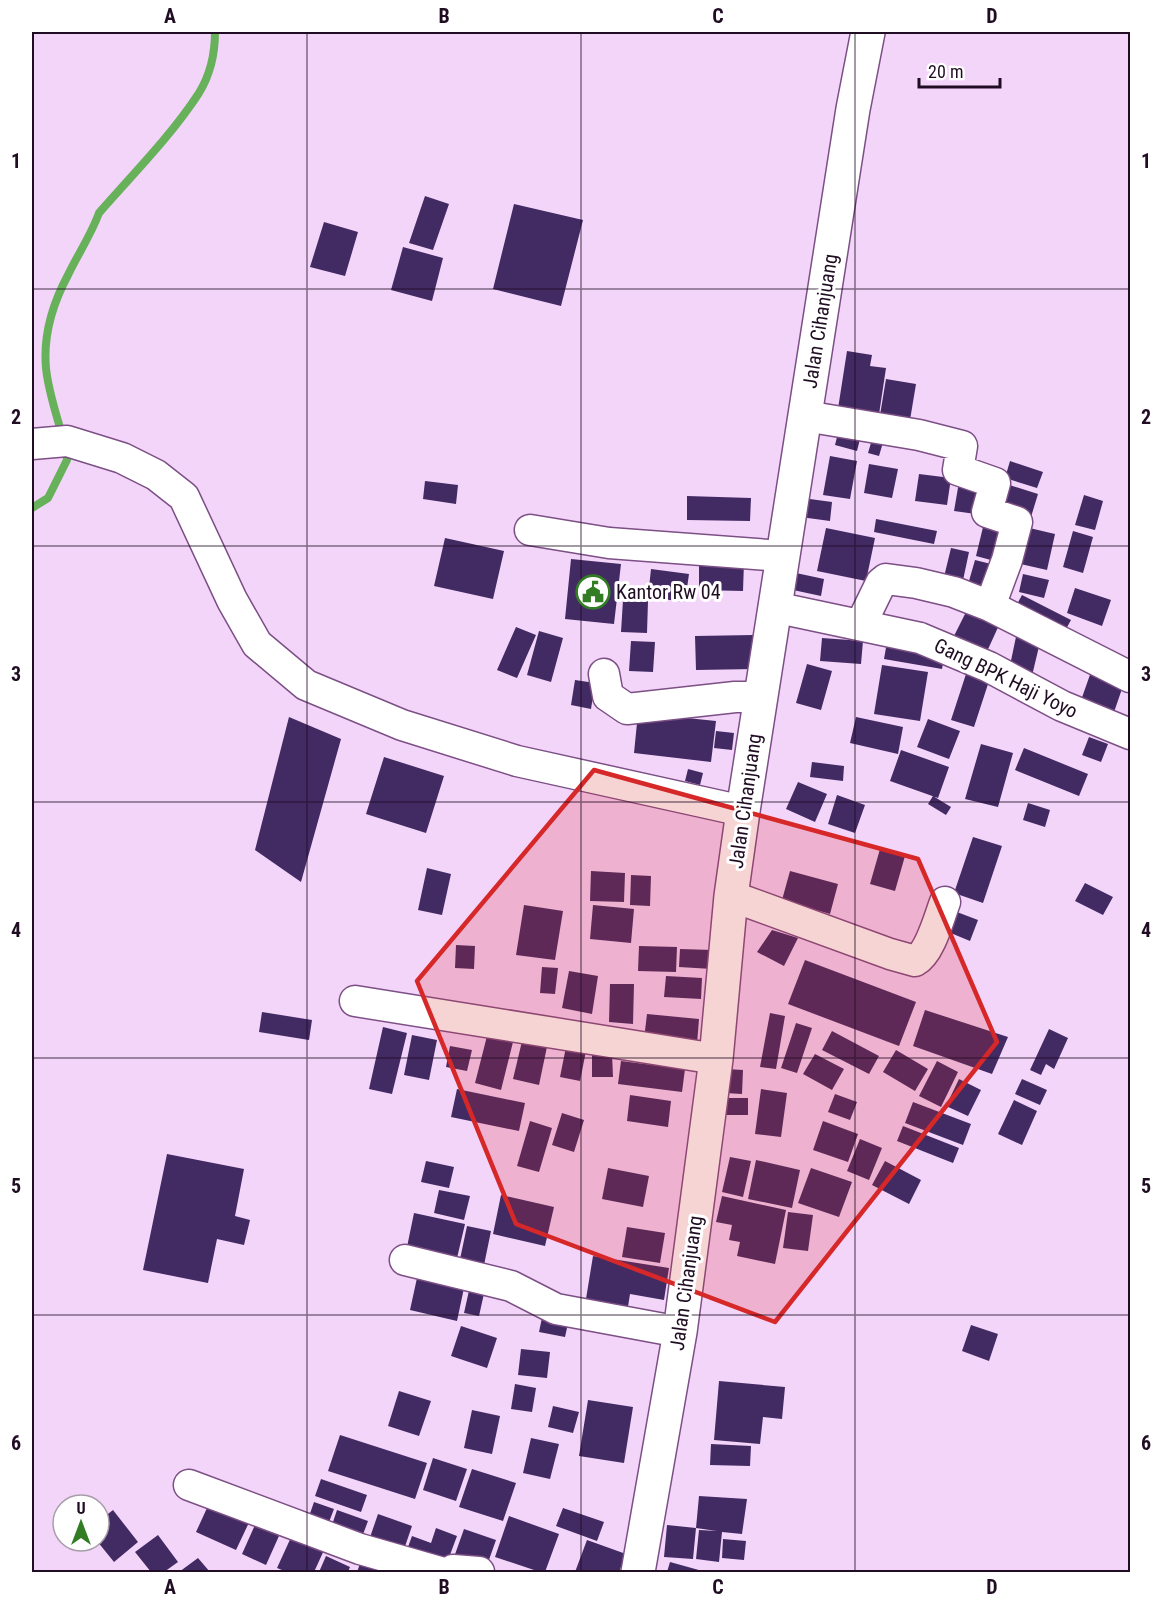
<svg xmlns="http://www.w3.org/2000/svg" width="1162" height="1604" font-family="'Roboto Condensed',sans-serif">
<style>
.lines{fill:none;stroke-linecap:round;stroke-linejoin:round}
.stream{stroke:#67b15a;stroke-width:8}
.building{fill:#422a63}
.minor-casing{stroke:#7c4f85;stroke-width:33}
.secondary-casing{stroke:#7c4f85;stroke-width:36}
.minor{stroke:#fff;stroke-width:30}
.secondary{stroke:#fff;stroke-width:33}
.marked{fill:#d62828;fill-opacity:0.2;stroke:#d62828;stroke-width:4.5;stroke-linejoin:round}
.grid{fill:none;stroke:#200d23;stroke-width:1.5;stroke-opacity:0.55}
.labels{text-anchor:middle;stroke-width:6;stroke-linejoin:round;paint-order:stroke}
.street-label{font-size:20px;fill:#200d23;stroke:#fff}
.poi-label{font-size:20px;fill:#200d23;stroke:#fff;text-anchor:start}
.neatline{fill:none;stroke:#200d23;stroke-width:2}
.grid-label{font-size:20px;text-anchor:middle;font-weight:bold;fill:#200d23}
</style>
<rect width="100%" height="100%" fill="#f4d5fa"/>
<g class="lines">
<!-- stream -->
<path class="stream" d="M62 435C56 413 48 390 46 368 43 335 53 303 68 275 78 254 91 235 99 213 133 174 171 136 199 93 210 75 215 52 215 32
M32 508 48 498 67 460 65 447"/>
</g>
<!-- building -->
<path class="building" d="M425 196 449 204 433 250 409 243Z
M514 204 583 220 561 306 493 289Z
M324 222 358 232 345 276 310 267Z
M403 247 443 258 432 301 391 290Z
M847 351 872 355 870 366 886 368 878 421 837 415Z
M886 379 916 384 909 426 879 421Z
M838 433 860 439 857 451 835 445Z
M873 436 884 439 879 456 868 453Z
M830 456 857 461 850 499 823 495Z
M1010 461 1043 472 1037 488 1005 478Z
M869 464 898 469 892 498 864 493Z
M919 474 951 478 947 505 915 501Z
M425 481 458 485 456 504 423 499Z
M959 482 987 486 983 515 954 511Z
M1000 482 1038 494 1031 517 993 505Z
M1084 495 1103 501 1095 530 1075 525Z
M687 496 751 498 750 521 687 520Z
M795 497 832 502 830 521 793 516Z
M876 519 937 531 934 544 874 532Z
M984 523 1011 530 1002 563 976 556Z
M1021 526 1055 534 1047 570 1012 562Z
M826 528 875 538 866 581 817 571Z
M1073 531 1093 537 1083 573 1063 567Z
M445 538 504 551 493 599 434 586Z
M951 548 969 552 962 585 943 581Z
M571 559 621 564 614 624 565 619Z
M975 560 999 566 991 594 967 588Z
M699 561 744 562 743 591 699 590Z
M651 569 689 574 685 602 648 597Z
M796 573 824 579 821 596 793 590Z
M1023 574 1049 580 1044 598 1019 592Z
M1075 588 1111 600 1102 626 1067 613Z
M1022 595 1071 620 1065 631 1016 606Z
M623 600 648 601 647 633 621 632Z
M968 608 1000 623 984 658 951 642Z
M516 627 536 635 517 678 497 670Z
M539 631 563 638 551 682 527 675Z
M1017 632 1041 638 1031 680 1008 675Z
M754 635 755 669 696 670 695 636Z
M822 638 863 641 861 664 820 661Z
M631 641 655 642 653 672 629 671Z
M887 642 945 652 942 669 884 659Z
M807 664 832 671 821 710 796 703Z
M882 665 928 672 920 721 874 714Z
M1092 669 1125 680 1112 718 1079 706Z
M966 674 989 681 974 727 951 720Z
M575 680 595 683 591 709 571 705Z
M638 713 716 721 711 762 634 753Z
M289 717 341 739 301 882 255 850Z
M856 717 903 727 898 754 850 743Z
M928 719 960 731 949 759 917 747Z
M716 731 734 733 732 750 714 748Z
M1089 737 1108 744 1101 762 1082 755Z
M981 744 1013 753 998 807 965 799Z
M1024 748 1088 774 1079 796 1015 770Z
M901 750 949 767 938 798 890 781Z
M384 757 444 776 426 833 366 814Z
M812 762 844 766 843 781 810 777Z
M688 769 703 773 700 785 685 781Z
M798 782 827 794 815 822 786 809Z
M837 795 865 805 855 833 828 824Z
M933 796 951 807 946 815 928 804Z
M1028 803 1050 810 1045 827 1023 820Z
M973 837 1002 846 983 903 954 893Z
M880 849 905 856 895 891 870 884Z
M427 868 451 874 442 915 418 910Z
M591 871 625 873 624 902 590 901Z
M790 871 838 884 830 914 782 900Z
M631 875 651 876 650 906 630 905Z
M1085 883 1113 897 1103 915 1075 901Z
M524 905 563 911 555 960 516 955Z
M593 905 634 909 631 943 590 939Z
M949 909 978 920 970 941 941 929Z
M772 930 798 938 784 966 757 952Z
M456 945 475 946 474 969 455 968Z
M639 946 677 947 676 972 638 971Z
M680 949 713 950 712 969 679 967Z
M805 960 916 1002 899 1046 788 1004Z
M542 967 558 968 555 994 540 993Z
M569 971 598 976 592 1014 562 1008Z
M666 976 702 978 701 999 664 997Z
M610 984H634L633 1024 609 1022Z
M925 1010 1008 1037 992 1074 913 1046Z
M262 1012 312 1020 309 1040 259 1032Z
M770 1013 785 1016 776 1069 760 1067Z
M647 1014 699 1019 697 1044 644 1039Z
M796 1023 812 1028 797 1073 781 1068Z
M383 1027 407 1033 392 1094 369 1089Z
M1049 1029 1068 1038 1054 1069 1046 1064 1041 1075 1030 1070Z
M832 1031 879 1056 869 1074 822 1050Z
M412 1035 437 1040 429 1080 404 1075Z
M487 1036 513 1042 501 1090 475 1083Z
M523 1037 548 1042 539 1085 513 1079Z
M567 1042 587 1046 580 1081 560 1077Z
M450 1046 472 1050 467 1071 446 1067Z
M896 1050 928 1069 915 1091 883 1072Z
M612 1053 613 1077H592V1054Z
M815 1054 844 1069 832 1090 803 1074Z
M621 1061 685 1069 682 1092 618 1084Z
M937 1061 958 1072 941 1107 919 1096Z
M727 1069 743 1070 742 1094 725 1093Z
M959 1079 981 1090 968 1116 946 1106Z
M1022 1079 1047 1090 1040 1105 1015 1094Z
M457 1089 525 1103 519 1131 451 1117Z
M761 1089 787 1093 781 1137 755 1134Z
M835 1094 857 1102 850 1120 828 1112Z
M630 1095 671 1101 668 1127 627 1121Z
M720 1098H748V1115H720Z
M1014 1100 1037 1111 1022 1145 998 1134Z
M913 1102 971 1124 963 1145 905 1123Z
M562 1113 584 1120 574 1152 552 1145Z
M530 1121 552 1128 539 1172 517 1166Z
M823 1121 858 1134 848 1162 813 1150Z
M903 1126 959 1148 953 1163 897 1141Z
M860 1139 882 1148 869 1180 847 1171Z
M167 1154 244 1169 235 1216 250 1220 244 1245 217 1239 208 1283 143 1270Z
M730 1157 751 1161 743 1197 722 1192Z
M756 1160 800 1170 792 1208 748 1199Z
M426 1161 454 1167 449 1188 421 1182Z
M885 1161 921 1180 909 1204 872 1185Z
M608 1168 649 1176 643 1207 602 1199Z
M811 1168 852 1182 839 1217 798 1203Z
M439 1190 470 1196 464 1220 434 1213Z
M501 1195 554 1207 545 1246 493 1234Z
M722 1196 786 1210 775 1264 737 1256 740 1242 729 1240 732 1225 716 1222Z
M788 1212 813 1215 808 1251 783 1248Z
M414 1213 465 1224 457 1258 407 1247Z
M467 1226 491 1231 483 1270 459 1264Z
M627 1227 665 1233 660 1263 622 1257Z
M593 1256 669 1268 664 1300 630 1294 627 1313 585 1305Z
M417 1278 464 1288 457 1321 410 1310Z
M470 1286 485 1289 479 1316 464 1313Z
M543 1313 569 1319 565 1337 539 1332Z
M971 1325 998 1334 989 1361 962 1351Z
M461 1326 497 1338 487 1368 451 1356Z
M521 1349 550 1352 547 1378 518 1375Z
M719 1381 785 1387 782 1419 763 1417 760 1444 714 1440Z
M515 1384 536 1388 532 1412 511 1409Z
M399 1391 431 1401 419 1436 388 1426Z
M588 1400 633 1407 624 1463 579 1456Z
M553 1406 579 1412 573 1433 548 1427Z
M472 1410 500 1416 492 1454 464 1448Z
M340 1435 427 1463 415 1499 328 1471Z
M531 1438 559 1444 550 1479 523 1473Z
M711 1444 751 1446 750 1466 710 1465Z
M433 1458 467 1469 456 1501 423 1490Z
M472 1469 516 1483 503 1521 459 1507Z
M321 1479 367 1495 361 1512 315 1496Z
M213 1495 253 1514 236 1550 196 1532Z
M699 1496 747 1499 742 1534 722 1532 719 1562 696 1559 699 1530 717 1531 696 1528 693 1559 664 1557 667 1525 696 1528Z
M314 1502 334 1509 324 1535 305 1528Z
M563 1508 604 1522 597 1541 556 1526Z
M113 1510 138 1542 114 1562 97 1541H99V1521Z
M337 1510 368 1521 359 1545 329 1534Z
M378 1514 412 1526 401 1558 367 1546Z
M259 1516 283 1527 266 1565 242 1554Z
M509 1516 559 1534 545 1572H540L495 1557Z
M436 1528 457 1536 444 1571 404 1558 412 1536 431 1543Z
M464 1529 496 1540 485 1571 453 1560Z
M293 1533 325 1548 314 1572H287L277 1568Z
M158 1535 178 1562 164 1572H151L135 1552Z
M723 1539 746 1541 744 1560 722 1558Z
M587 1540 626 1554 619 1572H575Z
M326 1556 350 1567 348 1572H319Z
M198 1558 210 1572H179Z
M361 1561 383 1570 382 1572H357Z
M670 1562 706 1572H667Z"/>
<g class="lines">
<!-- minor casing -->
<g class="minor-casing">
<path id="minor" d="M805 416 919 435 962 446 958 470 995 483 987 512 1017 522 1007 560 990 606
M32 444 67 441 122 458 156 475 184 497 232 600 257 644 306 685 402 725 517 761 743 811
M530 530 609 543 782 556
M774 607 920 638 989 667 1062 706 1130 734
M861 624 881 583 886 579 916 583 954 592 990 606 1130 677
M604 674 608 696 627 709 735 697H760
M731 896 890 954 915 961C930 953 939 918 945 902
M355 1001 716 1059
M405 1260 511 1286 556 1309 680 1332
M189 1485 360 1549 440 1572
M451 1572 453 1570 479 1572"/>
</g>
<!-- secondary casing -->
<g class="secondary-casing">
<path id="secondary" d="M638 1572 680 1332 716 1059 731 896 743 811 853 109 868 32"/>
</g>
<!-- minor -->
<use href="#minor" class="minor"/>
<!-- secondary -->
<use href="#secondary" class="secondary"/>
</g>
<!-- marked area -->
<path class="marked" d="M594 770 918 859 997 1042 775 1322 516 1224 417 981Z"/>
<!-- grid -->
<path class="grid" d="M307 32V1572M581 32V1572M855 32V1572M32 289H1130M32 546H1130M32 802H1130M32 1058H1130M32 1315H1130"/>
<!-- icons -->
<defs>
<g id="civic-ring" transform="scale(1.725)"><circle r="9.5" fill="#fff" stroke="#327d24" stroke-width="1.5"/><path d="M-.6-6.5H3V-4.5H.6V-3L4-1V1h2V6H-6V1h2V-1L-.6-3ZM-1.2 2.5V6h2.4V2.5Z" fill="#327d24"/></g>
</defs>
<g fill-rule="evenodd">
<use href="#civic-ring" x="593" y="592"/>
</g>
<g class="labels">
<!-- street labels -->
<g class="street-label">
<text transform="translate(820 321) rotate(-81)" y="7">Jalan Cihanjuang</text>
<text transform="translate(1006 678) rotate(26)" y="7">Gang BPK Haji Yoyo</text>
<text transform="translate(745 801) rotate(-82)" y="7">Jalan Cihanjuang</text>
<text transform="translate(686 1283) rotate(-82)" y="7">Jalan Cihanjuang</text>
</g>
<!-- poi labels -->
<g class="poi-label">
<text x="616" y="599">Kantor Rw 04</text>
</g>
</g>
<!-- border -->
<rect width="1162" height="1604" fill="none" stroke="#ffffff" stroke-width="66"/>
<!-- north arrow -->
<g transform="translate(81 1523)"><circle r="28" fill="#ffffff" stroke="#a69ea7" stroke-width="1.5"/>
<path d="M0-4.5L10 22L0 15L-10 22Z" fill="#327d24"/>
<text y="-9" font-size="16" font-weight="bold" text-anchor="middle" fill="#200d23">U</text>
</g>
<!-- scale -->
<path d="M919 78v9h81v-9" fill="none" stroke="#200d23" stroke-width="3"/>
<text x="928" y="78" font-size="18" fill="#200d23" stroke="#ffffff" stroke-width="4.5" paint-order="stroke">20 m</text>
<rect x="33" y="33" width="1096" height="1538" class="neatline"/>
<g class="grid-label">
<text x="170" y="23">A</text>
<text x="444" y="23">B</text>
<text x="718" y="23">C</text>
<text x="992" y="23">D</text>
<text x="16" y="168">1</text>
<text x="1146" y="168">1</text>
<text x="16" y="424">2</text>
<text x="1146" y="424">2</text>
<text x="16" y="681">3</text>
<text x="1146" y="681">3</text>
<text x="16" y="937">4</text>
<text x="1146" y="937">4</text>
<text x="16" y="1193">5</text>
<text x="1146" y="1193">5</text>
<text x="16" y="1450">6</text>
<text x="1146" y="1450">6</text>
<text x="170" y="1594">A</text>
<text x="444" y="1594">B</text>
<text x="718" y="1594">C</text>
<text x="992" y="1594">D</text>
</g>
</svg>
